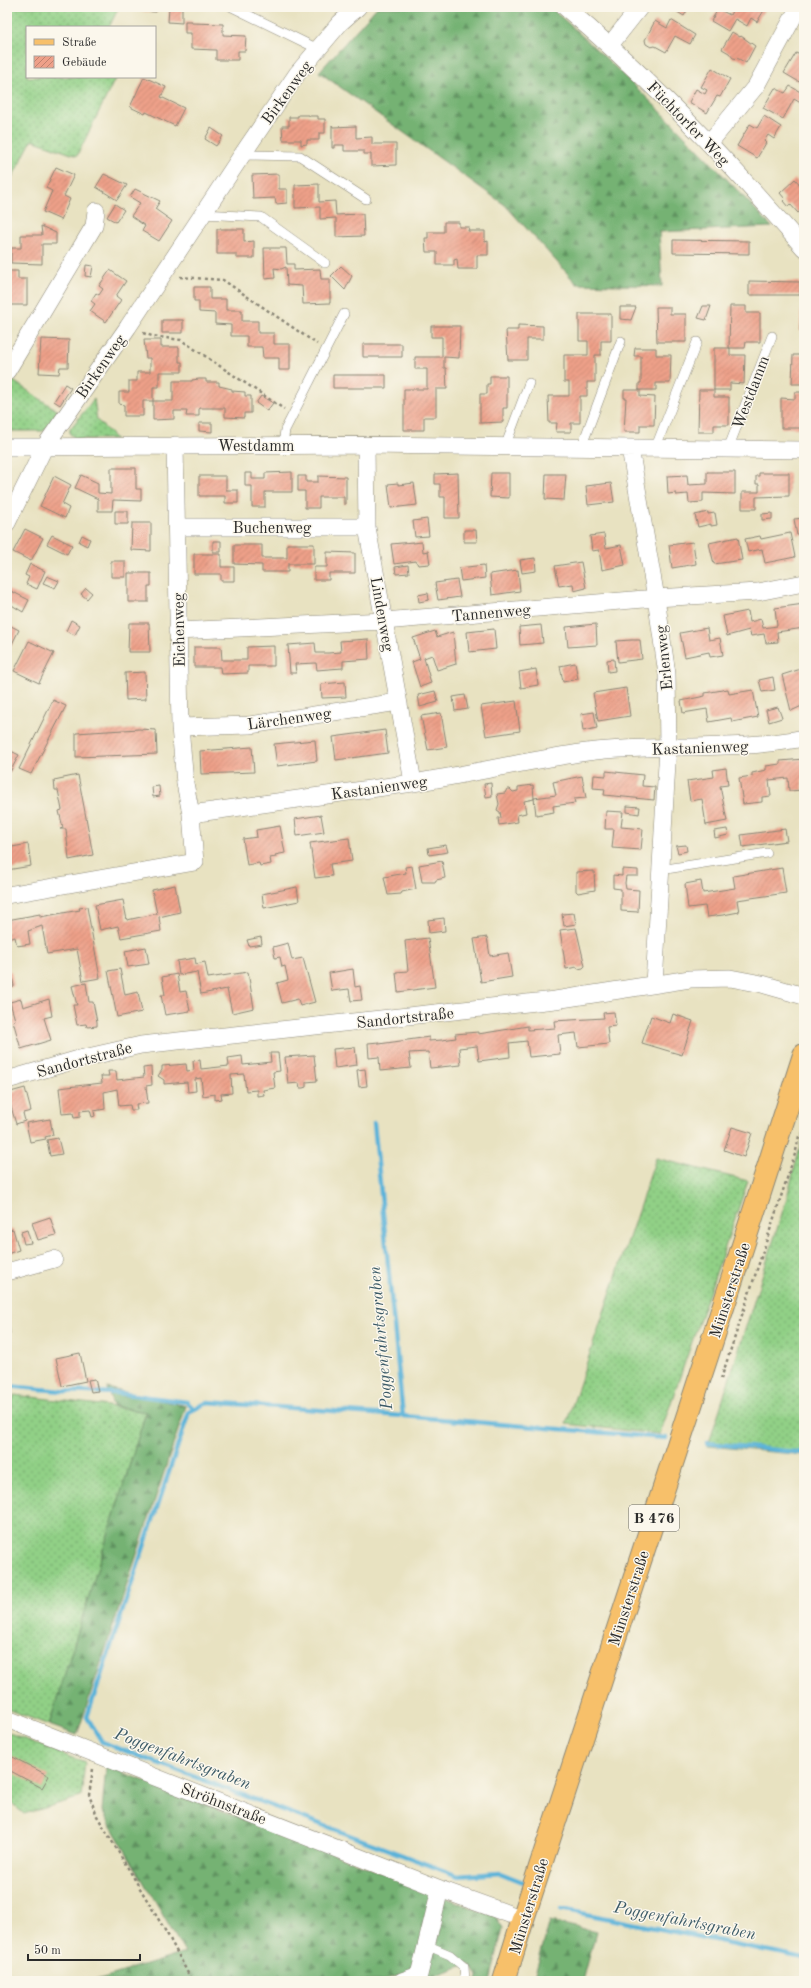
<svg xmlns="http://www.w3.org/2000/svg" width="811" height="1988" font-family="'Old Standard TT',serif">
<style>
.grass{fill:url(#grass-dots);stroke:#5e7e58}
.forest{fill:url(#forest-firs);stroke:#506e4f}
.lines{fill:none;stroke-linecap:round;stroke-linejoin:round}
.stream{stroke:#5cb3d9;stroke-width:4.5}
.building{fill:url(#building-hatch)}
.service-casing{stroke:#8a8676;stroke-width:10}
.minor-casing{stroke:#8a8676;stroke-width:18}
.primary-casing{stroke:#8a8676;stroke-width:24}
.path{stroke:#8a8676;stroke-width:2.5;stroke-dasharray:3 3;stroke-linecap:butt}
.service{stroke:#fff;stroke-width:9}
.minor{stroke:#fff;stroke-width:17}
.primary{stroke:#f7c06b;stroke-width:22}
.labels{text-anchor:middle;stroke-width:3;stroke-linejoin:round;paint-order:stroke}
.shield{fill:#fbf7ec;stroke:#696865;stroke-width:1}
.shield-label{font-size:15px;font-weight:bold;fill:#2b2b2b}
.street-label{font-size:16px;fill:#2b2b2b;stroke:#fbf7ec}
.water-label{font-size:17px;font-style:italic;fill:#3c5b68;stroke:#fbf7ec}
</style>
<defs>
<pattern id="grass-dots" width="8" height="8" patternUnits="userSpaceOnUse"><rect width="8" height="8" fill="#91d086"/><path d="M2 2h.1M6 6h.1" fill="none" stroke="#77a96e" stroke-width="1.8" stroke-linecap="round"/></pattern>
<pattern id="forest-firs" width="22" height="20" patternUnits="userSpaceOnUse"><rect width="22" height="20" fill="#74b273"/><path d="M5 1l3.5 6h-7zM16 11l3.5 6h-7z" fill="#5f915f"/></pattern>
<pattern id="building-hatch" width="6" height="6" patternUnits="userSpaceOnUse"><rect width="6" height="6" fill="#eea089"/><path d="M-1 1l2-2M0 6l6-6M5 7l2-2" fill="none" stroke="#c18370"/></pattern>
</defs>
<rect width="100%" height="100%" fill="#fbf7ec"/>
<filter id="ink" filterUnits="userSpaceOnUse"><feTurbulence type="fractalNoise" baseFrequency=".025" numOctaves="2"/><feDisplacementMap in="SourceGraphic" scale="8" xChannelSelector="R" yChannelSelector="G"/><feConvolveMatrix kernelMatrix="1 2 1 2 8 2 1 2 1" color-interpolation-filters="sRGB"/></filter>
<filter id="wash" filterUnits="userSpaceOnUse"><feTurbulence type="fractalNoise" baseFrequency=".012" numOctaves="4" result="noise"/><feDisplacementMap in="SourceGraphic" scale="16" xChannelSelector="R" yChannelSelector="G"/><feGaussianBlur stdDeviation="0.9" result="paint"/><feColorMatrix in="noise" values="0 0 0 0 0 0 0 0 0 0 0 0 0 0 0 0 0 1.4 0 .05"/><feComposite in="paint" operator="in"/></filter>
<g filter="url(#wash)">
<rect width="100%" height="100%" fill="#e8e2c1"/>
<!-- grass -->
<path class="grass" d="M7 7H119L109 27H27V77H116L77 156 32 140 7 187Z
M12 380 58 411 44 431H7Z
M94 399 97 420 116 439H76L70 434V429Z
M804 1131V1455L708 1446 786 1201Z
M656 1158 748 1181 660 1434 566 1424Z
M14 1395 101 1405 146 1412 49 1725 7 1709V1419Z
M7 1732 85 1763 81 1797 24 1814 7 1799Z"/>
<!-- forest -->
<path class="forest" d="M377 7H550C628 76 701 151 772 227L659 232 662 286 577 284 505 205 319 72Z
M107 1388 186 1406 77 1735 49 1725 146 1412 113 1406Z
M106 1766 496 1917 503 1928 490 1981H477L478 1976 469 1963 430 1978 403 1974 382 1981H93L185 1953 102 1811Z
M550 1921 596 1932 583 1981H533Z"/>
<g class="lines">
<!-- stream -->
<path class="stream" d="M374 1123 403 1416 208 1402 189 1412 87 1717 102 1742 458 1876 500 1873 523 1882
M7 1386 62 1391 118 1393 187 1402 194 1409
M403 1416 666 1438
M707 1443 804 1453
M561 1909 804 1958"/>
</g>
<g id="blocks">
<!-- building -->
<path class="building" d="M141 7H161L156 12 140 11Z
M165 7H182V23L168 22 169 8Z
M669 7H689L684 16Z
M734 7 741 11 743 7H766L757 22 751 18 747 26 735 19 728 31 711 21 718 9 730 15Z
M671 20 695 35 690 44 675 36 666 52 655 46 651 47 646 44 645 40 655 21 667 28Z
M185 21H192V23L223 24V35L246 36 245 51H238V60H216V50L191 49V33H185Z
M732 32 740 37 741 36 755 46 746 63 739 59 733 58 729 53 722 49Z
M796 53 804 57V77L801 83 784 73Z
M712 68 730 79 720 97 717 96 707 113 689 102 696 89 705 94 707 90 701 87Z
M144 77 166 87 161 97 184 108 175 126 146 112 145 114 130 107Z
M790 86 804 94V105L794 99 783 119 763 108 775 88 785 93Z
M298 115H309V116H318V119H325V133H319V140H307V144L301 145V140H283L282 126H289V117H298Z
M764 116 781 127 774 139 768 135 764 141 766 143 757 158 737 146 750 124 757 128Z
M332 125 333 127 356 126V138L372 137V144H396V165L371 166V154H364V151H344V145H334V148H332Z
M211 128 223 136 216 146 205 139Z
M56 167 74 175 64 196 70 199 61 220 43 212 52 191 46 188Z
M104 174 127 185 117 200 96 187Z
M279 174V189H287V203L276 204 275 198 253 199 252 175Z
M795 179 804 189V208L798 213 790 204 788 207 783 201 785 199 780 193Z
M319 184V202L335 201 336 215 363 214 364 236 336 237V218L320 219V207L295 208V185Z
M135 189 160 201 155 209 172 221 159 241 142 231 145 226 131 216 140 203 130 197Z
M115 204 124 210 116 222 107 217Z
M444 222H459V227H469L468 231H485V242L488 241V255H477V269H458L457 259 454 260V265H437V252H426L425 238H428V232H444Z
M41 226 56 233V244H42V264L11 263V248H21V235H42Z
M217 229H244V242L254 241V258H236V254H217Z
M673 240 749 241V254L673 253Z
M264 248H286L287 264H294V270L320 269 321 279H330V303L303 304 302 286 287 285 286 267 281 269 274 268 275 278 265 279Z
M86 265 93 266 91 277 85 276Z
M341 266 352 276 345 290 331 276Z
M110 270 126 281 116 296 121 300 106 322 90 311 95 304 91 301 96 293 99 295 103 289 99 286Z
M7 271H18V279H27V305H7Z
M749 281 800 282V295H749Z
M194 287H210V299H226V310H242V321H258V333H274V344H290V370H279V358H263L262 347H247V336H231V325L215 324V313L199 312V301H194Z
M703 306H711L706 320 698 318Z
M730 306H746V313H760V342H746L745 348H729Z
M620 307H636L631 320 620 319Z
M656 307H670V314H686V342H657Z
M801 307H804V331H800Z
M579 314H611V341H601V355H595V382H587V396H580V423H571V432H556L557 423H549L548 396H569V382H564V355H588V341H579Z
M162 320H183V333H162Z
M518 325 543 326V339H527V360H508L506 330H518Z
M431 326H460L459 358 444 357V368H446L447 389H436V417H424V430H404V389H427V369H415V357H442V337H431Z
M41 339 69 340 68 367H60L59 374 39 373Z
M144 340H161V347H179V362H182V372H159V387H153V401H143V416H124V405L119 404V392H129V381H137V372H150V358H146Z
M363 344H402V357H363Z
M635 348H656V355H671L670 383H656V390H639V383H641V356H634Z
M714 348H730V355H745L744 384 730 383V390H714V397H729V425H714V432H698L699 390H714Z
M793 355H804V384H792Z
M333 375H386V388H333Z
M490 376H507V408H503V422L480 423V394H487V384H490Z
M199 379H206V382H219V386L232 389V391L245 392V396H251V413H244V418L225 417V408H199V416H186L187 411H174V419L153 420V401H173V381H192V380Z
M65 384 71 388 60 405 54 401Z
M624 390H640V396L655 397 654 425H640V432H624L626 398H624Z
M795 392H804V428H781V398L795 399Z
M261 396 273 403 267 411 256 403Z
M199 423H212V432L199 431Z
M111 468H136V489H141V501L113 500 112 511H98V499L75 488 81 475 98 483V493L111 494Z
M292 472V492H265V507H252V486H245V473H252V479H265V473Z
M707 472H735V494L703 493V502L689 503 688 494 676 495V493L668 494 667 476 687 475 688 485 707 484Z
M458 473 459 518H445V497H440V484H435V474Z
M491 473H509V498L490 497Z
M759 473H789V496L756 497V509H742V492H759V484H756V476H759Z
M546 474H566L564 500 545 499Z
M54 476 71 485 62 504 69 508 65 518 40 506Z
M199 476H226V490H238V503H225V496H199Z
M298 476H306V482H318V476L346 477V504H344V497H319V508H305V491H298Z
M398 483V485L414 483 417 505 391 508 388 484Z
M611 483 614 502 588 505 586 486Z
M115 511H128V524H115Z
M708 512V514L715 513 717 525 711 526V524L698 527 695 515Z
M772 513V519L762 520V514Z
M804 518V534L797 535 794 519Z
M427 519 429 536 415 537 413 521Z
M132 523H151V551L131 550Z
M25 529 43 538 31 561 13 552Z
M464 530H476L477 542H464Z
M790 533 795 557 765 563 762 549 748 552 745 539 760 536 761 539Z
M604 534 606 548 621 545 625 565 602 570 599 550 592 551 590 536Z
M52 535 72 545 67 554 47 544Z
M82 535 90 539 87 546 79 542Z
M738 537 742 560 714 564 709 543Z
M213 541H221V552H213Z
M413 542V543L422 542 423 552 428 551 430 564 418 565 416 561 394 564 391 544Z
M693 542 696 564 672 568 669 545Z
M287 544H314V564H288V572H262V565L234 564V545H262V558H287Z
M327 552 355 553V573H329V580H314V567H327Z
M194 554H221V567H234V581H221V574H194Z
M535 558 536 571 522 573 520 560Z
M111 561H125V577H111Z
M581 562 586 588 574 591 573 584 559 586 555 566Z
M30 564 45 571 37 589 26 584 29 577 25 575Z
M408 565 409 573 396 574 395 567Z
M484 565 485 578 461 581 459 568Z
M518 570 520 591 492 595 490 574Z
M128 573H151V586H148V602H128Z
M47 576 59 581 55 588 43 583Z
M457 580 460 597 438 600 435 583Z
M86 588 92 593 87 599 81 594Z
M7 589 29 600 23 612 10 604 7 609Z
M428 593 429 600 419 602 418 595Z
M804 604V628L777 632 778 642 766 643 764 634 751 636 749 630 727 636 723 616 748 611 750 622 761 619 763 628 777 626 775 608Z
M71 620 80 625 75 635 66 631Z
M129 623H149L150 652H128Z
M7 624 19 630 11 646 7 645Z
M596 624 597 645 568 647 566 627Z
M541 625 543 643 520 645 519 627Z
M707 628 709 640 720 638 723 655 710 657 709 652 685 657 680 633Z
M494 629 496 649 469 652 467 632Z
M435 631 437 637 453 632 456 664 437 670 432 655 424 658 431 683 420 687 412 662 420 659 413 638Z
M368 639 369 659 343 661V668L329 669 317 670 316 663 295 664 296 673H290L288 645 315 643 316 653H328L341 652 340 641Z
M631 640H640L642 659 618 662 616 641Z
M29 641 54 653 39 683 14 671Z
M274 646V666H248V673L221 674 220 667H194V647H221L222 660H247V647Z
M614 659 615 671 608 672 607 660Z
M575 663 578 679 563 682 560 666Z
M804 668V705L791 711 782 675Z
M536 669 538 685 521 688 519 672Z
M145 672 146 699 126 700 125 673Z
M773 677 775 690 762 692 759 680Z
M345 682 346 697 322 698 321 684Z
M626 688 630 716 598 721 593 693Z
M728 689 729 694 753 690 758 717 732 722 731 718 709 722 707 709 683 713 681 701 705 696V693Z
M435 691 438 702 420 707 418 695Z
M465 695 468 709 455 711 453 697Z
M53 700 66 706 31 774 19 769Z
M516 701 520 731 486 736 481 706Z
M778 707 782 718 769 722 766 710Z
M594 712 597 728 583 731 581 714Z
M441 713 447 747 428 750 421 716Z
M139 729 156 730 157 754 76 757V733Z
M385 730 388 753 336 760 333 737Z
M315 740 317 761 277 766 274 744Z
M252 747 254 772 201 774 200 751Z
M7 749 19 755 10 772 7 771Z
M804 759V780L802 781 803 790 789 791 788 778 769 780 771 796 762 797V802L743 804 739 778 752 776V773L766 770V766L780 764V761Z
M726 768 728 785 720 786 727 821 706 825 702 799 690 801 687 781 714 777 713 770Z
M606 771 643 775 642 786 655 787 654 800 604 795 605 789 593 788 594 775 606 776Z
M78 775 93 855 69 860 66 829H60L63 828 59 811 62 810 58 790H55L54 780Z
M582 776 586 798 574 799 575 803 553 806 554 812 536 815 534 798 556 795 553 782Z
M491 783 492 796 486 797 484 784Z
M533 785 534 799 524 801 526 813 517 815 518 822 499 825 498 818H501L500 812 497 810 499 804 497 794 505 793 507 789H510L513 792 518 791V787Z
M159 786 160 796 153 797 152 787Z
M627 806 640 807 639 814 627 812Z
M606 811 623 812 621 827 643 829 641 850 612 848 614 829H605Z
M321 815 324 832 297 836 295 819Z
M280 826 285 853 275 855 276 857 270 858 271 864 260 866 259 863 247 865 243 839 257 837 256 830Z
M727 829 728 835 715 838 714 831Z
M785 829 787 841 743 847 741 835Z
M349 838 352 861 330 864 332 876 315 878 310 843Z
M28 844 31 866 7 870V848Z
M446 845 448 852 429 855 428 848Z
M686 845 687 851 678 853 676 846Z
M442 861 445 878 436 880 435 882H422L419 865Z
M412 866 416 889 402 892 401 894 388 895 384 877 406 873 405 867Z
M782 868 786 893 737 900 739 912 723 915 707 917 705 906 688 908 685 884 701 881 703 893 735 888 733 876Z
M622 869 638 870V876H626L625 883 626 889 639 890 638 912 621 911V889L613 888V875L622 876Z
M594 871 595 890 578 893 576 891V872Z
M175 885 180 912 159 917 161 931 121 938 118 926 100 930 95 905 123 900 127 920 155 914H157L152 890Z
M297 887 299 901 264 908 262 894Z
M87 907 100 978 83 981 77 949 47 954 42 926 28 931 30 944 17 946 15 937 7 939V920L40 914V917L80 910 79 908Z
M574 913 576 924 564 926 562 914Z
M444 918 445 931 429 933 428 920Z
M576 928 585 966 583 968 578 969 577 967 566 969 560 930Z
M261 937 262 944 249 946 247 940Z
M487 937 490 956 508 953 512 977 481 982 474 939Z
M428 938 435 987 398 992 396 972 408 971 405 941Z
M288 943 292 960 303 958 315 1002 300 1006 298 999 282 1003 277 983 288 980 285 966 282 967 280 957 275 958 273 947Z
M146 947 149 964 128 967 125 951Z
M195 958 196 964 205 962 208 978 248 972 254 1008 232 1013 227 989 201 994 197 972 179 975 177 961Z
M120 969 125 995 138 992 142 1012 117 1017 108 971Z
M353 969 355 987 360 986 362 1000 351 1001 349 989 332 991 329 973Z
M11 971 14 986 7 987V972Z
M177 974 180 992 186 991 190 1011 165 1015 161 995H165L162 977Z
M86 983 89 1002H93L97 1022V1026L87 1027 86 1024 77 1025 73 1005H77L72 986Z
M21 999 23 1007 49 999 52 1016 44 1018 51 1040 21 1049 13 1021 15 1020 10 1002Z
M614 1012 616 1026 607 1027 609 1044 578 1047 576 1033 558 1035 560 1054 529 1057 527 1041 509 1043 510 1057 479 1061 477 1046 459 1048 461 1065 430 1068 428 1052 409 1053 411 1068 380 1071 379 1057 369 1058 368 1043 379 1042V1044L429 1037V1041L442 1040 456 1038 455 1034 478 1032V1034L491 1032 528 1026V1030L555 1028 554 1021 604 1018 603 1013Z
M673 1014 693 1021 682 1055 642 1043 651 1016 670 1023Z
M355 1047 357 1065 335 1068 333 1049Z
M270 1053H278L280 1071 273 1072 275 1088 263 1090 264 1095 257 1096V1090L246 1091 244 1074 231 1075 232 1093 221 1094 222 1099 215 1100V1094L203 1096 201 1078 195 1079 196 1091 188 1092 187 1082 164 1084V1080L158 1076 162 1070V1066L186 1064 187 1071 194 1070 193 1061 200 1060 201 1069 229 1066 228 1058 242 1056 243 1065 271 1062Z
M314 1055 317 1081 306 1082V1087L303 1088H300L299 1083 288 1084 285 1057Z
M151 1067 152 1085 146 1086 148 1103 136 1104 137 1110H131L130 1105 119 1106 117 1089 104 1092 105 1109 94 1111 95 1116 92 1117 90 1110 80 1111V1117L74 1118 73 1113 62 1114 59 1088 102 1083 101 1076H109L108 1071H116L117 1080 144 1077 143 1068Z
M365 1069 367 1086 359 1087 357 1070Z
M25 1088 31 1111 23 1113 25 1121 16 1124 7 1093Z
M50 1119 53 1135 45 1137 46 1139 30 1142 26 1123Z
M732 1127 752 1133 744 1157 724 1150Z
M58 1138 62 1154 50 1156 47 1140Z
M50 1217 56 1235 38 1240 32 1223Z
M13 1229 19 1250 7 1254V1231Z
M27 1230 31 1243 24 1244 21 1232Z
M7 1318H9L10 1335H7Z
M80 1353 86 1381 62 1386 56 1358Z
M95 1379 98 1391 91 1392 88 1380Z
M7 1754 49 1776 42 1788 7 1769Z"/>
</g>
</g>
<g filter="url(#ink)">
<use href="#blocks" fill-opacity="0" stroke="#8a8676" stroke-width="1"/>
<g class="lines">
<!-- service casing -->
<g class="service-casing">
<path id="service" d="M232 7 318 49
M242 155 300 156 366 199
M202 214 261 217 325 263
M283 445 285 430 344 314
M505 447 529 383
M581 448 621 341
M655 449 697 342
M728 449 772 336
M660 870 767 853
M426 1945 450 1955 464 1967 465 1981"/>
</g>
<!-- minor casing -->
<g class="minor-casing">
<path id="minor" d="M565 7C653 81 729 161 804 248
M610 45 640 7
M710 142 756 86 796 12V7
M7 371 94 226 96 211
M175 445 180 727 185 783 191 814
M366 445 367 527 413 782
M7 447 366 445 804 450
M630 448 656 598 667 674 668 747 654 984
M7 523 45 446 128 327 242 155 297 74 340 23 358 7
M177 527H367
M177 631 384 621 656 598 758 592 804 583
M180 727 250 725 398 702
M7 895 195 862 191 814C265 803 339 793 413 783 471 774 529 760 587 752 660 743 732 752 804 738
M7 1080 79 1059 141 1045 555 1000 690 979 730 978 762 984 804 996
M7 1272 54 1259
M7 1719 440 1889 523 1919
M402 1981 419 1975 440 1889"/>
</g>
<!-- primary casing -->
<g class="primary-casing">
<path id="primary" d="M504 1981 523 1919 729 1289 804 1055"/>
</g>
<!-- path -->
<path class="path" d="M180 277 223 280 317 344
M143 333 152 336 181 340 284 409
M721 1379 796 1151 799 1136
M93 1769 89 1795 97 1816 169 1937 192 1981"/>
<!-- service -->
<use href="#service" class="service"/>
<!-- minor -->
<use href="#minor" class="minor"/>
<!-- primary -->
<use href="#primary" class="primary"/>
</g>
</g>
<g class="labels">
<!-- shield labels -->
<rect class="shield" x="629" y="1505" width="50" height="26" rx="3"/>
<g class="shield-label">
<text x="654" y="1523">B 476</text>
</g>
<!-- street labels -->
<g class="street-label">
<text transform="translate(286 92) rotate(-54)" y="6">Birkenweg</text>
<text transform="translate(689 123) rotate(46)" y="6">Füchtorfer Weg</text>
<text transform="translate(100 366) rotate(-55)" y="6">Birkenweg</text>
<text transform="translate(750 392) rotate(-69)" y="6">Westdamm</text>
<text x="256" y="451">Westdamm</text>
<text x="272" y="533">Buchenweg</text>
<text transform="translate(491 612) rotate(-5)" y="6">Tannenweg</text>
<text transform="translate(383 614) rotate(80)" y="6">Lindenweg</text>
<text transform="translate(178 630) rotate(-91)" y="6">Eichenweg</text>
<text transform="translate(663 658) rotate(-96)" y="6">Erlenweg</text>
<text transform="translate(289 718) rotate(-8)" y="6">Lärchenweg</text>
<text transform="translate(700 747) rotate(-2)" y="6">Kastanienweg</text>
<text transform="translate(379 787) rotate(-8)" y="6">Kastanienweg</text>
<text transform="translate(405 1017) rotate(-6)" y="6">Sandortstraße</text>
<text transform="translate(84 1059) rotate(-15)" y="6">Sandortstraße</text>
<text transform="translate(729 1290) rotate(-72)" y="6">Münsterstraße</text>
<text transform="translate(628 1598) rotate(-72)" y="6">Münsterstraße</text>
<text transform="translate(224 1803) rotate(21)" y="6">Ströhnstraße</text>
<text transform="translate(528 1906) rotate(-73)" y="6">Münsterstraße</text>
</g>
<!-- water labels -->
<g class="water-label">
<text transform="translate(380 1338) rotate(-95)" y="6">Poggenfahrtsgraben</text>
<text transform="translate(183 1758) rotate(21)" y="6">Poggenfahrtsgraben</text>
<text transform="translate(685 1920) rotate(11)" y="6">Poggenfahrtsgraben</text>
</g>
</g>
<!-- margin -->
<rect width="811" height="1988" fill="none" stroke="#fbf7ec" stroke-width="24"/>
<!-- legend -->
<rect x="26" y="26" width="130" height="52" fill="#fbf7ec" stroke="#a8a59f"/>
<rect x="34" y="39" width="20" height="6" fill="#f7c06b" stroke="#a8a59f"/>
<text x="62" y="46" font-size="12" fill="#2b2b2b">Straße</text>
<rect x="34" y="56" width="20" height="12" fill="url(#building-hatch)" stroke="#a8a59f"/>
<text x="62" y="66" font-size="12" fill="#2b2b2b">Gebäude</text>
<!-- scale -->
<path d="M28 1954v6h112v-6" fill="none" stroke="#2b2b2b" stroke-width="2"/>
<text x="34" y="1954" font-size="12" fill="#2b2b2b" stroke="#fbf7ec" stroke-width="3" paint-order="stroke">50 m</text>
</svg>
